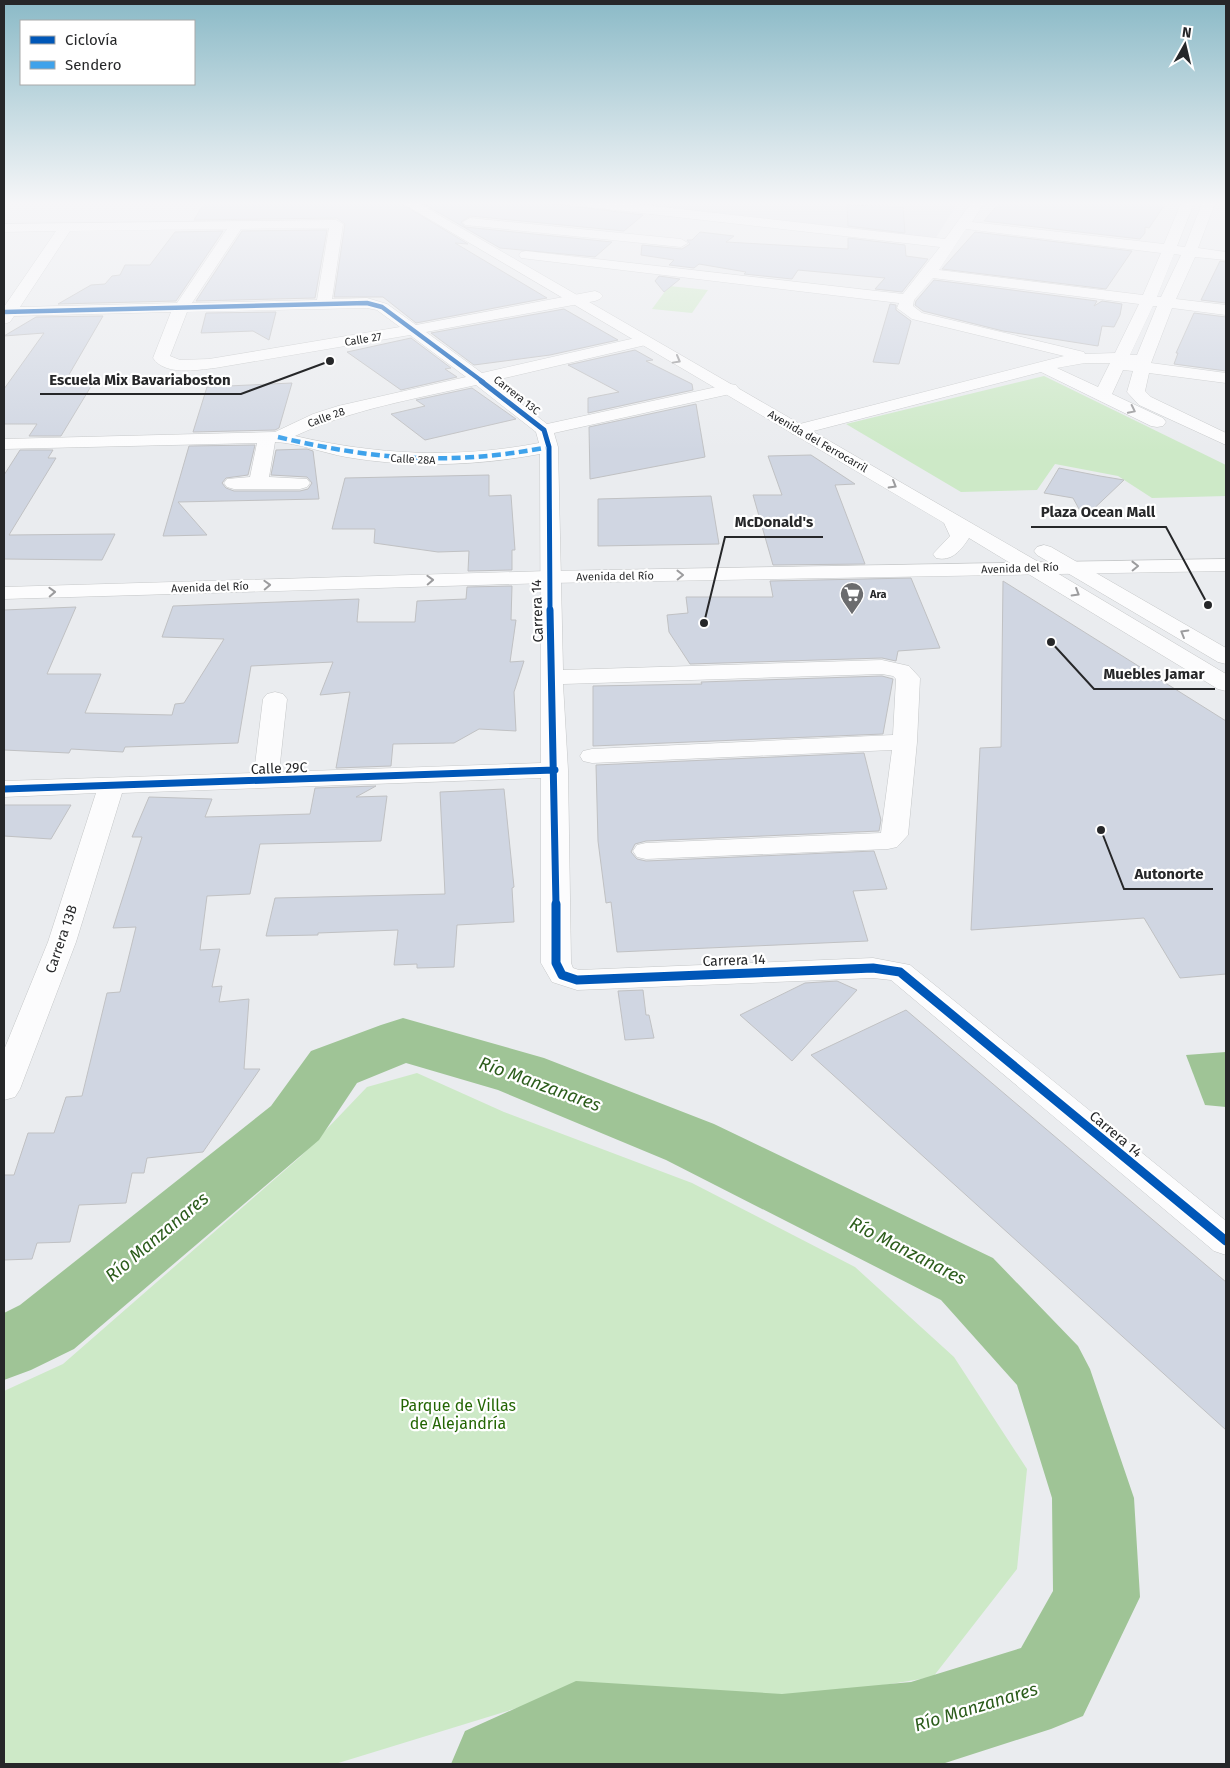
<svg xmlns="http://www.w3.org/2000/svg" width="1230" height="1768" font-family="'Fira Sans',sans-serif">
<style>
.built{fill:#dadde4}
.green{fill:#cde9c7}
.water{fill:#9fc496}
.lines{fill:none;stroke-linecap:round;stroke-linejoin:round}
.river{fill:#9fc496;fill-rule:evenodd}
.building{fill:#d0d6e2;stroke:#c0c1c3}
.street-casing{stroke:#c5c7c8;stroke-width:1}
.secondary-casing{stroke:#c5c7c8;stroke-width:1}
.primary-casing{stroke:#c5c7c8;stroke-width:1}
.street{fill:#fcfcfd;fill-rule:evenodd}
.secondary{fill:#fcfcfd;fill-rule:evenodd}
.primary{fill:#fcfcfd;fill-rule:evenodd}
.quiet{stroke:#3ea2eb;stroke-width:4.5;stroke-dasharray:9 4.5;stroke-linecap:butt}
.cycleway-far3-casing{stroke:#fff;stroke-width:6}
.cycleway-far2-casing{stroke:#fff;stroke-width:7}
.cycleway-far1-casing{stroke:#fff;stroke-width:9}
.cycleway-casing{stroke:#fff;stroke-width:12}
.cycleway-far3{stroke:#0057b8;stroke-width:4.5}
.cycleway-far2{stroke:#0057b8;stroke-width:5}
.cycleway-far1{stroke:#0057b8;stroke-width:7}
.cycleway{stroke:#0057b8;stroke-width:9}
.oneway{stroke:#9c9c9e}
.labels{text-anchor:middle;stroke-width:4.5;stroke-linejoin:round;paint-order:stroke}
.far-street-label{font-size:11px;fill:#262729;stroke:#fff}
.far-poi-label{font-size:11px;font-weight:bold;fill:#262729;stroke:#fff;text-anchor:start}
.street-label{font-size:14px;fill:#262729;stroke:#fff}
.near-park-label{font-size:16px;fill:#236503;stroke:#fff}
.near-water-label{font-size:18px;font-style:italic;fill:#2c5d1c;stroke:#fff}
.leader{fill:none;stroke:#262729;stroke-width:2}
.callout-dot{fill:#262729;stroke:#fff;stroke-width:2}
.callout-label{font-size:15px;text-anchor:middle;font-weight:bold;fill:#262729;stroke:#fff;stroke-width:4.5;stroke-linejoin:round;paint-order:stroke}
</style>
<rect width="100%" height="100%" fill="#eaecef"/>
<!-- built -->
<path class="built" d="M623 203H958L935 239Z"/>
<!-- green -->
<path class="green" d="M669 286 708 290 692 313 652 309Z
M1044 376 1226 465V496L1152 498 1118 476 1055 464 1037 490 961 492 846 424Z
M417 1073 504 1112 692 1183 855 1267 954 1357 1027 1469 1017 1569 933 1677 800 1699 569 1692 335 1764H4V1391L63 1364 300 1157 367 1087Z"/>
<!-- water -->
<path class="water" d="M1226 1052V1107L1205 1105 1186 1055Z"/>
<g class="lines">
<!-- river -->
<path class="river" d="M403 1018 544 1058 714 1124 993 1258 1078 1346 1090 1369 1134 1498 1140 1597 1083 1716 1051 1729 942 1764H451L465 1731 576 1681 782 1694 911 1682 1021 1648 1053 1591 1052 1498 1017 1385 941 1300 666 1160 498 1090 406 1063 357 1083 319 1140 74 1349 31 1370 4 1380V1313L20 1305 271 1106 311 1051 381 1025Z"/>
</g>
<!-- building -->
<path class="building" d="M204 203H400L468 244 455 243 547 298 416 323 383 297H334L345 224 337 218 194 220Z
M422 203H547L643 215 624 231 470 216 461 222 465 227 612 242 595 257 500 248Z
M999 203H1166L1149 228 1145 227V233L1140 239 984 221Z
M847 205 903 207 905 233 848 226Z
M327 230 315 298 196 301 242 231Z
M223 231 176 301 58 304 91 285 105 284 112 276 120 275 125 265H150L175 232Z
M700 232 734 236 726 242 848 249V238L905 245 906 256 928 259 902 292 875 289 885 278 798 270 792 279 744 274 746 272 699 264 694 268 669 265 674 260 641 255 642 245 682 249 690 244 687 240H692Z
M975 232 1132 251 1106 289 942 269Z
M1220 261 1226 262V303L1201 300Z
M659 276 680 279 664 292 655 281Z
M934 280 1097 301 1094 306 1102 301 1122 304 1120 315 1114 327 1102 326 1098 346 1003 331 923 311 915 305 916 301Z
M890 304 896 305V310L911 321 899 364 873 362Z
M564 309 618 340 550 355 474 365 431 333Z
M276 312 269 340 253 331 201 333 206 313Z
M1194 313 1226 317V371L1174 364 1178 353H1176Z
M103 316 67 378H96L61 436H29L37 424H4V389L44 333 4 336 36 317Z
M411 338 451 368 445 369 457 377 401 390 347 352Z
M635 350 653 360 646 361 692 384 693 390 588 413V398L619 392 568 365Z
M292 383 279 428 275 430 193 432 207 387Z
M472 388 516 419 425 440 391 414 425 406 416 400Z
M696 404 705 457 590 479 589 427Z
M255 445 248 475 226 478 222 483 226 488 234 491H300L308 489 312 483 307 477 271 475 276 450 307 449 313 451 319 499 178 502 207 535 163 536 189 446Z
M20 450H53L48 458H56L9 535 115 534 102 560 4 559V475Z
M811 455 855 484 835 485 865 564 773 565 753 495H782L768 456Z
M1059 468 1100 476 1124 480 1084 518 1073 498 1044 493Z
M489 475V496L511 495 515 550H512V570L468 571 469 551 438 552 374 543 375 529H332L345 478Z
M711 496 719 544 598 546V499Z
M911 578 940 648 898 651 896 661 882 658 690 664 669 632 667 615 688 613 686 597H773L770 581Z
M1003 581 1226 721V974L1180 978 1144 918 971 930 980 748 1001 747Z
M512 586 511 620H516L510 662 524 661 514 692 516 731 479 729 454 743 393 744 391 766 336 768 350 692 320 695 333 662 251 666 238 743 125 747 123 752 71 749 69 753 4 750V610L76 607 47 674H101L85 713 172 715 175 704 184 703 224 639 162 637 173 606 359 599 357 622H415L417 601 466 599 467 587Z
M882 676 893 679 883 734 593 746V686L702 684 701 682Z
M864 753 881 820 879 831 646 841 635 844 631 852 637 859 646 861 874 851 887 889 853 891 868 941 617 952 611 902 606 903 598 841 596 765Z
M376 786 356 797 387 796 381 841 260 844 250 894 207 896 200 950 220 949 212 987 222 986 219 1002 249 999 244 1069H260L203 1152 147 1158 144 1173H132L126 1203 79 1205 70 1242 37 1243 32 1259 4 1260V1175H14L28 1133H54L66 1097 82 1096 107 993 120 992 136 927 113 928 142 837H132L149 797 212 799 205 817 310 814 315 788Z
M504 789 514 887 512 888 514 922 457 925 454 967 417 968V964L394 965 398 930 318 933V935L266 936 275 898 445 894 440 792Z
M4 805H71L51 839 4 836Z
M837 981 857 990 792 1061 740 1015 805 983Z
M643 990 646 1015H649L654 1038 625 1040 618 991Z
M906 1010 1226 1282V1430L811 1055Z"/>
<g class="lines">
<!-- street casing -->
<g class="street-casing">
<path id="street" d="M583 203H627L945 239 971 203H984L972 222 1164 244 1181 203H1194L1177 246 1185 247 1202 203H1215L1198 248 1226 252V260L1195 257 1176 299 1226 305V315L1172 308 1151 363 1226 373V383L1149 373 1145 391 1151 397 1226 433V445L1139 405 1127 392 1133 371 1123 370 1112 394 1163 418 1166 422 1163 426 1157 427 1151 426 1041 372 798 435 792 434 789 430 792 426 1064 356 912 319 897 308 899 303 521 258 519 255 521 252 526 251 903 294 940 247 589 207ZM966 229 1161 253 1143 295 939 270ZM1174 254 1181 255 1161 297H1157ZM933 278 1139 304 1115 353 1085 354 1084 352 922 313 913 306 914 300ZM1153 306H1157L1137 355H1130ZM1085 363H1110L1098 387 1057 368Z
M470 218 681 239 688 243 681 247 465 225 463 222Z
M336 220 343 224 332 299 367 298 387 304 416 325 595 291 600 293 603 296 600 299 595 301 426 332 482 373 644 336 650 338 652 341 650 344 492 381 547 424 730 384 736 385 739 389 736 393 730 394 554 433 558 447 563 670 882 660 909 666 920 678 917 742 908 835 897 847 888 849 646 859 637 857 633 851 637 845 646 843 881 833 892 750 592 763 583 761 580 756 583 751 592 749 893 735 896 679 893 676 882 674 563 684 568 770 571 963 573 968 579 970 873 958 910 965 1226 1221V1255L1214 1251 891 980 873 978 577 990 552 982 541 963V778L122 793 76 942 20 1089 15 1097 4 1100V1050L48 942 96 793 4 797V781L254 773 263 699 267 694 275 692 283 694 287 699 279 772 541 763 540 454C475 466 411 468 346 457 324 453 298 443 275 442L269 477 307 479 310 483 307 487 300 489H234L227 487 224 483 227 479 250 477 257 443 4 449V439L275 432 313 414 338 406 466 377 410 335 215 368C197 370 165 376 153 358L171 312 14 316 10 322 4 324V307L56 231 4 232V224ZM329 228 317 300 192 303 241 229ZM227 229 177 303 20 307 70 231ZM367 308 377 310 400 327 209 359 180 360 170 356 187 312ZM476 385 536 432 539 443C457 459 377 455 295 436 352 409 415 399 476 385Z"/>
</g>
<!-- secondary casing -->
<g class="secondary-casing">
<path id="secondary" d="M1226 559V571L548 583 4 599V587L548 571Z"/>
</g>
<!-- primary casing -->
<g class="primary-casing">
<path id="primary" d="M402 203H418L1042 564 1226 674V691L1218 689 969 538C961 550 952 562 936 558L933 554 950 536 944 523Z
M1044 545 1051 547 1226 648V664L1218 662 1037 555 1034 551 1037 547Z"/>
</g>
<!-- street -->
<use href="#street" class="street"/>
<!-- secondary -->
<use href="#secondary" class="secondary"/>
<!-- primary -->
<use href="#primary" class="primary"/>
<!-- quiet -->
<path class="quiet" d="M278 437C376 460 449 466 549 447"/>
<!-- cycleway-far3 casing -->
<g class="cycleway-far3-casing">
<path id="cycleway-far3" d="M4 312 367 303 382 307 483 382"/>
</g>
<!-- cycleway-far2 casing -->
<g class="cycleway-far2-casing">
<path id="cycleway-far2" d="M481 381 544 430 549 447 550 611"/>
</g>
<!-- cycleway-far1 casing -->
<g class="cycleway-far1-casing">
<path id="cycleway-far1" d="M550 610 556 905
M4 789 555 770"/>
</g>
<!-- cycleway casing -->
<g class="cycleway-casing">
<path id="cycleway" d="M556 904V963L562 975 577 980 873 968 900 972 1226 1241"/>
</g>
<!-- cycleway-far3 -->
<use href="#cycleway-far3" class="cycleway-far3"/>
<!-- cycleway-far2 -->
<use href="#cycleway-far2" class="cycleway-far2"/>
<!-- cycleway-far1 -->
<use href="#cycleway-far1" class="cycleway-far1"/>
<!-- cycleway -->
<use href="#cycleway" class="cycleway"/>
</g>
<!-- one-way arrows -->
<defs><path id="oneway-chevron" d="M-2-3.5L2.5 0L-2 3.5" fill="none" stroke-width="1.6" stroke-linecap="round" stroke-linejoin="round" transform="scale(1.25)"/></defs>
<g class="oneway">
<use href="#oneway-chevron" transform="translate(677 360) rotate(29)"/>
<use href="#oneway-chevron" transform="translate(1132 410) rotate(26)"/>
<use href="#oneway-chevron" transform="translate(893 485) rotate(30)"/>
<use href="#oneway-chevron" transform="translate(1135 566) rotate(-1)"/>
<use href="#oneway-chevron" transform="translate(680 575) rotate(-1)"/>
<use href="#oneway-chevron" transform="translate(430 580) rotate(-2)"/>
<use href="#oneway-chevron" transform="translate(267 585) rotate(-2)"/>
<use href="#oneway-chevron" transform="translate(52 592) rotate(-2)"/>
<use href="#oneway-chevron" transform="translate(1076 593) rotate(31)"/>
<use href="#oneway-chevron" transform="translate(1184 633) rotate(-150)"/>
</g>
<!-- sky -->
<linearGradient id="sky" x2="0" y2="1"><stop stop-color="#8bbac7"/><stop offset="0.45" stop-color="#f6f6f8"/><stop offset="1" stop-color="#f6f6f8" stop-opacity="0"/></linearGradient>
<rect width="1230" height="451" fill="url(#sky)"/>
<!-- icons -->
<defs>
<g id="supermarket-pin" transform="scale(1.25)"><path d="M0 17L-7.5 6A9.5 9.5 0 1 1 7.5 6Z" fill="#6b6c6e" stroke="#fff"/><path d="M-6-5.5h2.5l.6 2H6L4.5 2H-2.5L-4.4-4H-6ZM-1.5 3.2a1.3 1.3 0 1 0 .1 0ZM3 3.2a1.3 1.3 0 1 0 .1 0Z" fill="#fff"/></g>
</defs>
<g fill-rule="evenodd">
<use href="#supermarket-pin" x="852" y="594"/>
</g>
<g class="labels">
<!-- far-street labels -->
<g class="far-street-label">
<text transform="translate(363 339) rotate(-9)" y="4">Calle 27</text>
<text transform="translate(517 395) rotate(38)" y="4">Carrera 13C</text>
<text transform="translate(326 417) rotate(-20)" y="4">Calle 28</text>
<text transform="translate(818 441) rotate(30)" y="4">Avenida del Ferrocarril</text>
<text transform="translate(413 459) rotate(3)" y="4">Calle 28A</text>
<text transform="translate(1020 568) rotate(-2)" y="4">Avenida del Río</text>
<text transform="translate(615 576) rotate(-1)" y="4">Avenida del Río</text>
<text transform="translate(210 587) rotate(-2)" y="4">Avenida del Río</text>
</g>
<!-- far-poi labels -->
<g class="far-poi-label">
<text x="870" y="598">Ara</text>
</g>
<!-- street labels -->
<g class="street-label">
<text transform="translate(537 611) rotate(-92)" y="5">Carrera 14</text>
<text transform="translate(279 768) rotate(-2)" y="5">Calle 29C</text>
<text transform="translate(61 939) rotate(-71)" y="5">Carrera 13B</text>
<text transform="translate(734 960) rotate(-2)" y="5">Carrera 14</text>
<text transform="translate(1116 1134) rotate(40)" y="5">Carrera 14</text>
</g>
<!-- near-park labels -->
<g class="near-park-label">
<text x="458" y="1411">Parque de Villas<tspan x="458" dy="18">de Alejandría</tspan></text>
</g>
<!-- near-water labels -->
<g class="near-water-label">
<text transform="translate(540 1084) rotate(20)" y="6">Río Manzanares</text>
<text transform="translate(157 1237) rotate(-40)" y="6">Río Manzanares</text>
<text transform="translate(908 1251) rotate(27)" y="6">Río Manzanares</text>
<text transform="translate(976 1707) rotate(-17)" y="6">Río Manzanares</text>
</g>
</g>
<!-- callouts -->
<path class="leader" d="M330 361L241 394H40M1208 605L1166 527H1031M704 623L725 537H823M1051 642L1094 689H1215M1101 830L1124 889H1213"/>
<g class="callout-dot">
<circle cx="330" cy="361" r="5"/>
<circle cx="1208" cy="605" r="5"/>
<circle cx="704" cy="623" r="5"/>
<circle cx="1051" cy="642" r="5"/>
<circle cx="1101" cy="830" r="5"/>
</g>
<g class="callout-label">
<text x="140" y="385">Escuela Mix Bavariaboston</text>
<text x="1098" y="517">Plaza Ocean Mall</text>
<text x="774" y="527">McDonald's</text>
<text x="1154" y="679">Muebles Jamar</text>
<text x="1169" y="879">Autonorte</text>
</g>
<!-- border -->
<rect width="1230" height="1768" fill="none" stroke="#262729" stroke-width="10"/>
<!-- legend -->
<rect x="20" y="20" width="175" height="65" fill="#ffffff" stroke="#a8a9a9"/>
<rect x="30" y="36" width="25" height="8" fill="#0057b8" stroke="#a8a9a9"/>
<text x="65" y="45" font-size="15" fill="#262729">Ciclovía</text>
<rect x="30" y="61" width="25" height="8" fill="#3ea2eb" stroke="#a8a9a9"/>
<text x="65" y="70" font-size="15" fill="#262729">Sendero</text>
<!-- north arrow -->
<g transform="translate(1185 45) rotate(8)" stroke="#ffffff" stroke-width="4" paint-order="stroke">
<path d="M0-4L9 19L0 12L-9 19Z" fill="#262729"/>
<text y="-8" font-size="14" font-weight="bold" text-anchor="middle" fill="#262729">N</text>
</g>
</svg>
